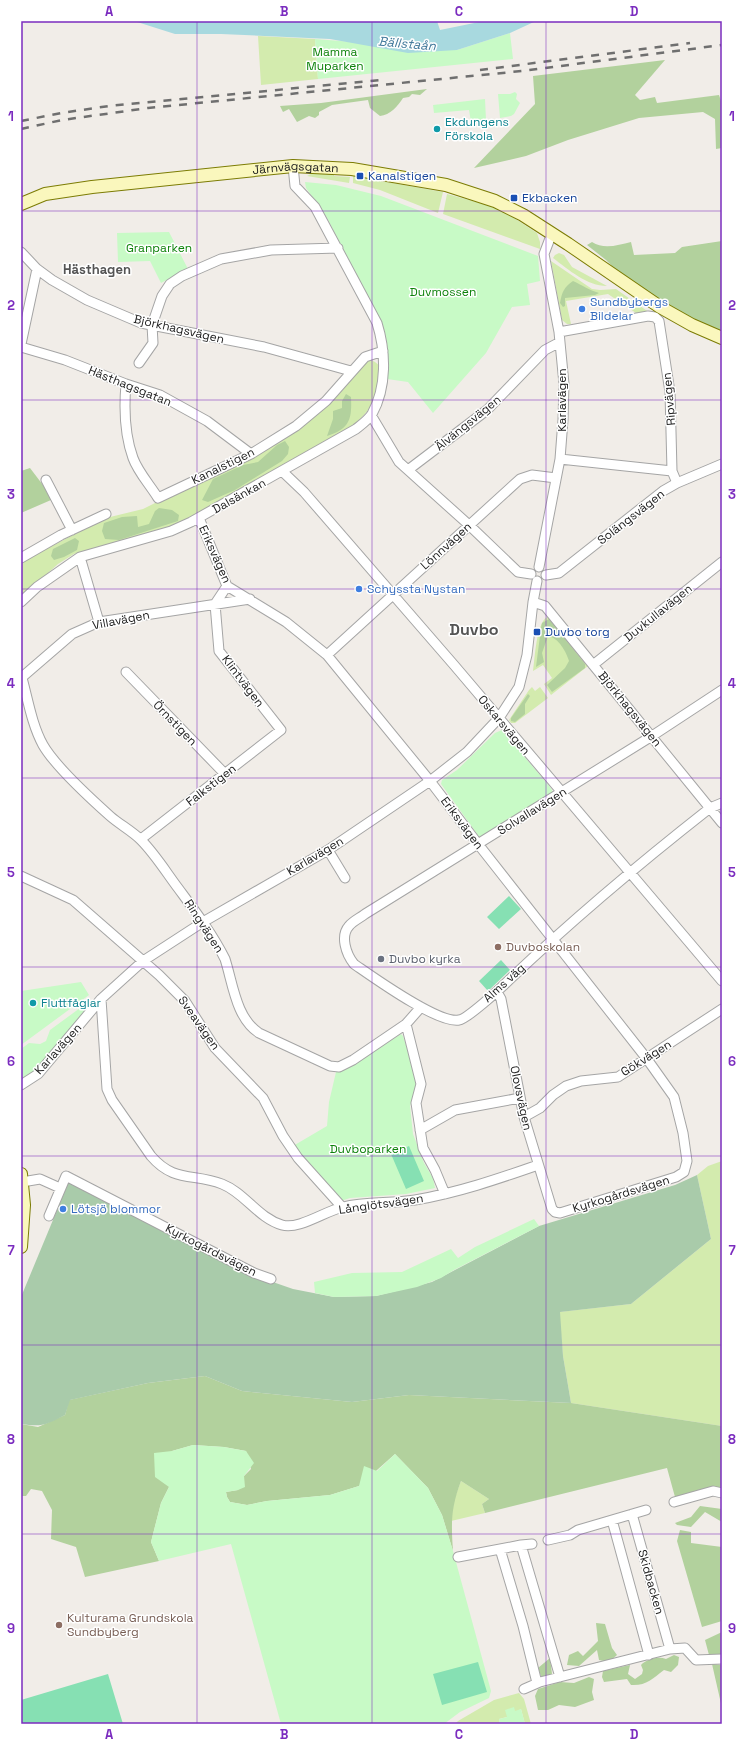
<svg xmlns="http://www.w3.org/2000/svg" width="743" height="1745" font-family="'Space Grotesk',sans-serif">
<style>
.grass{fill:#d3ebae}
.forest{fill:#b2d19d}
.cemetery{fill:#a9cbaa}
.park{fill:#c8fac6}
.pitch{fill:#86e0b3}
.water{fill:#a8d9df}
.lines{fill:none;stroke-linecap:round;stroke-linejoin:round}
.street-casing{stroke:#a5a5a5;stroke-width:11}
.secondary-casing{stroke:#7c7c04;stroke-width:14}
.street{stroke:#fff;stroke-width:9}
.secondary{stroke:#faf7bd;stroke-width:12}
.rail{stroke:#6f6f6f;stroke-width:2.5;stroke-dasharray:8 8;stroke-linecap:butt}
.grid{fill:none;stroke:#7b2cbf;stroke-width:1;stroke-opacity:0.55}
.culture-dot{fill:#0f9aa8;stroke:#fff;stroke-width:1.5}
.transit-dot{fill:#1a4fb4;stroke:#fff;stroke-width:1.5}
.shop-dot{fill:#3f7fe0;stroke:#fff;stroke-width:1.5}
.education-dot{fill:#8d6e63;stroke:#fff;stroke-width:1.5}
.worship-dot{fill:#6b7280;stroke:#fff;stroke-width:1.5}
.labels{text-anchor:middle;stroke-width:3;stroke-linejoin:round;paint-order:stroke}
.park-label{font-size:12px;fill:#0e830b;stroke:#fff}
.culture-label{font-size:12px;fill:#0d838f;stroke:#fff;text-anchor:start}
.street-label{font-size:12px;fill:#212121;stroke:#fff}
.transit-label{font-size:12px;fill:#164399;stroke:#fff;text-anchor:start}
.shop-label{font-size:12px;fill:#366cbe;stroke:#fff;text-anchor:start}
.education-label{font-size:12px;fill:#785e54;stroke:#fff;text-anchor:start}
.worship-label{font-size:12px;fill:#5b616d;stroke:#fff;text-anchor:start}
.water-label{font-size:13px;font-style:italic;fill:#42799b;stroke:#fff}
.neighbourhood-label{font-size:13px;font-weight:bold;fill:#545454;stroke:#fff}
.district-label{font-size:16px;font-weight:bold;fill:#545454;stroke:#fff}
.neatline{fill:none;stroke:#7b2cbf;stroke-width:1.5}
.grid-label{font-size:13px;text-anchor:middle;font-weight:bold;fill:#7b2cbf}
</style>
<rect width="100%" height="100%" fill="#f1ede8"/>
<!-- grass -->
<path class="grass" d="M258 36 315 39 318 79 261 85Z
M324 173H334V176L350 177 349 183 307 176 311 174Z
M353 176 443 192 438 213 380 190 353 183Z
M447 194 495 207 511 216 537 233 540 242V249L443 214Z
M559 253 564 255 572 267 607 286C587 286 569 270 553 258L555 255Z
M551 261 592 289 600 290 616 289 650 313H636L608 294 566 301 571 324H567L562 320Z
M371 360 375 362 380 366C378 398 373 409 349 429L171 528 74 554 58 564 21 597V562L106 518 143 509 155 503 161 502C221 472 289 446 336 397 347 387 355 373 365 362Z
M547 617 549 618 588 666 551 695 544 684 552 678 543 665 533 671C535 658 536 624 547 617Z
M532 687 535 691 540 687 548 698 515 723H511L509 720 529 690Z
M722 1161V1426L571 1403 563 1356 559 1312 631 1304 711 1239 697 1175 708 1166Z
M461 1481 489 1499 482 1504 485 1513 451 1521 454 1500Z
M519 1693 524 1699 531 1724H525L521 1709 507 1717 499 1719 500 1724H455L458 1721 494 1700Z"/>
<!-- forest -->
<path class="forest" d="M665 60 635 95 640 100 655 97 657 103 719 95 722 104V148L716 149 715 119 703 112 639 118 568 140 526 156 474 168 535 104 533 76Z
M427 89 420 95 412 94 409 97 403 98C398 106 390 115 380 116L370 108 368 100 332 105 319 112V115L315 118 309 116 297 122 289 109 283 112 280 106 321 103Z
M722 241V331L695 321 626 280 606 260 587 245 592 242C604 250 618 245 631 242L634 255 675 253 682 247Z
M573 281C582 285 589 290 599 293L595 295 565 298V306L563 307 560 303C562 292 564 287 573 281Z
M346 394 351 397C352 419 350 429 327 436L333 419V411L342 408V401Z
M285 441 289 447 288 454 282 461 235 490 208 502 202 500 213 479 243 465 258 462 277 445Z
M30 468 49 493 51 500 21 513V471Z
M159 508 172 510 179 515 178 521 119 540 105 539 102 531 104 523 122 517 137 516 138 527 149 524 155 511Z
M75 538 79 541 77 550 64 557 54 560 51 556 53 549Z
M549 619 585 664V668L552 692 547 685 565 668 569 661C566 652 559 638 548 636L542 653 544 662 536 667 541 628 542 623Z
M528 694 530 696 525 704V714L515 722 511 721V718Z
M205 1376 242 1391 352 1402 409 1395 571 1403 722 1426V1488L712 1487 675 1497 667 1468 485 1513 482 1504 489 1499 461 1481C451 1508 451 1522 453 1551L442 1515 428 1488 395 1454 359 1486 330 1495 267 1501 247 1505 230 1502 227 1497 226 1492 238 1490 244 1476 251 1469 246 1451 224 1447 193 1445 172 1451 169 1487 161 1503 151 1542 159 1561 85 1577 76 1547 51 1539 52 1510 42 1491 31 1489 26 1496H21V1424L38 1427 65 1415 69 1400 148 1383Z
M700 1506 722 1509V1522L705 1512 691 1527 677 1525 675 1523 691 1517Z
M680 1530 691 1532V1543L722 1547V1621L702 1627 677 1541Z
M596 1623 605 1624 612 1648 617 1655 609 1662 599 1660 597 1650 579 1666 567 1665 569 1655 578 1651 583 1656 598 1641Z
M722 1632V1654L709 1655 705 1640Z
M674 1655 679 1657 678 1665 671 1672 664 1670C652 1679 646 1686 631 1685L627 1679 604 1682 602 1677 603 1671 630 1665 628 1674 635 1679 642 1674 643 1670 641 1665C647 1659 658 1656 666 1659Z
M550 1658 552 1674 547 1678 541 1676 538 1668Z
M712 1664 722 1665V1708Z
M589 1677 594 1679 592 1692 594 1700 575 1707 559 1705 548 1710H538L535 1696 538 1689 560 1682 574 1683Z"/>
<!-- cemetery -->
<path class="cemetery" d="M697 1175 711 1239 631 1304 560 1312 563 1356 571 1403 409 1395 352 1402 242 1391 205 1376 148 1383 70 1400 65 1415C46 1425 42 1427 21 1424V1297L70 1179 244 1272 293 1289 334 1297 376 1296 432 1282 539 1226 675 1185Z"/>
<!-- park -->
<path class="park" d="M510 33 513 59 318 79 315 39 457 50Z
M515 92 517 94 516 99 520 103 514 114 511 116 500 118 498 94H510Z
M485 99 486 120 471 122 469 110 434 113 433 105Z
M305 182 336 185 381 196 538 256 540 281 527 284 530 305 512 307 486 353 433 413 408 382 387 379 386 341 378 316 326 216 306 188Z
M169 232 188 269 161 283 150 261 118 262 117 233Z
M502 730 550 787 553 792 480 838 441 784 442 780 457 770 495 733Z
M81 982 89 995 21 1045V991Z
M91 1000 94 1002 36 1070 26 1078H21V1049L29 1043 40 1044 46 1041 50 1030Z
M401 1034 403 1036 418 1082 410 1106 413 1134 424 1163 433 1178 435 1188 406 1194 350 1198 341 1201 293 1146 327 1126 329 1102 336 1072 368 1055Z
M534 1219 539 1226 454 1270 441 1278 417 1287 376 1296 334 1297 315 1293 314 1282 352 1273 402 1272 451 1249 458 1258 475 1247Z
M193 1445 224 1447 246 1451 254 1463 244 1476 245 1487 238 1490 226 1492 227 1497 230 1502 247 1505 267 1501 330 1495 359 1486 364 1466 377 1471 395 1454 428 1488 442 1515 453 1551 491 1691 489 1698 460 1712 444 1724H281L231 1544 159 1561 151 1542 161 1503 169 1487 155 1477 154 1453 172 1451Z
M514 1707 515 1711 521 1709 525 1724H500L499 1719 507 1717 505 1710Z"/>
<!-- pitch -->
<path class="pitch" d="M509 896 521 909 499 929 487 917Z
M501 960 510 970 488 991 479 981Z
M409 1146 424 1181 406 1189 391 1154Z
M478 1662 487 1692 442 1705 433 1674Z
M108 1674 123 1724H21V1700Z"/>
<!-- water -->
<path class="water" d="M134 21H327L330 22 437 21 440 30 484 21H536L510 33 457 50 408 53 330 39 221 34H175Z"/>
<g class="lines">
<!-- street casing -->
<g class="street-casing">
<path id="street" d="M21 252 37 269 52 280 87 300 141 323 264 347 351 371
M559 332 648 316 655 317 659 321 670 392 672 471 677 483
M21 344 37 269
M21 347 65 360 126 384 160 395 207 421 251 454
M139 363 153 343 152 325 162 296 170 284 182 276 221 259 271 250 338 248
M126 384C124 407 125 436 133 458 138 472 150 485 158 498L251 454 296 426 326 401 365 357 383 351
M371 415 399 462 469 525 518 572 531 574
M560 459 672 471
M408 470 487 410 545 350 560 342
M283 472 304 492 454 665 722 981
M46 480 72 530
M199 518 227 586 286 622 327 655 430 781 478 844 647 1059 674 1097 683 1133 687 1161 684 1172 676 1177 560 1213 555 1212 552 1209 524 1117 501 999 497 992
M80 557 99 622
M21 558 61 535 106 514
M539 567 560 459 563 420 564 384 559 332 544 254 552 233
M546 575 559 573 663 491 677 483 722 464
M21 602 37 587 80 557 171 531 191 522 356 429C361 425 368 420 372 414 387 387 386 352 377 323L315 207 295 186 293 166
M533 602 545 606 722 823
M327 655 520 479 532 475 556 478
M593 665 722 562
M126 672 225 774
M21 678 72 634 99 622 250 599
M22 678C28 700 32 725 43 745 55 766 91 799 110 816 119 824 132 831 141 840 155 854 166 872 178 888 195 911 212 933 225 959 233 984 236 1018 259 1033L330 1066 339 1067 353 1060 406 1024 421 1007
M722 690 652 736 365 914C360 918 353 921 349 926 340 936 346 954 354 964 373 977 438 1024 459 1020 467 1019 500 989 508 981 572 920 640 863 710 808L722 803
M141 839 281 730 219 651 215 604 227 586
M328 850 345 878
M21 876 73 900 159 975 185 1001 215 1048 263 1098 283 1136 298 1158 342 1207
M101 999 107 1089 112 1100 151 1156C174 1183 194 1173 222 1184 245 1193 258 1218 282 1225 299 1230 325 1211 343 1207 366 1201 391 1204 415 1200 457 1193 498 1179 538 1165
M406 1024 421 1084 416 1103 423 1148 435 1170 445 1194
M21 1085 38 1074 101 999 143 961 203 922 328 850 430 781 467 752 499 718 519 687 527 655 533 602 537 581
M524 1117 540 1108 553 1095 566 1086 581 1081 618 1077 722 1009
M420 1130 455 1110 520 1098
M22 1182 40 1179 60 1188
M49 1216 66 1176 254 1273 271 1279
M674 1502 713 1491 722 1493
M632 1514 670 1649
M612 1520 649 1655
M548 1540 570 1535 578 1530 646 1510
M521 1545 560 1677
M500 1549 523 1626 537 1683
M458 1557 521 1545 532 1544
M524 1689 540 1682 670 1649 685 1648 696 1660 722 1659"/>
</g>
<!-- secondary casing -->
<g class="secondary-casing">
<g id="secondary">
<path id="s1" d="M21 204 45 194 92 187 293 166 352 169 446 185 495 201 523 215 568 244 660 307 692 325 722 338"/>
<path d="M21 1174 24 1205 21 1247"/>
</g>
</g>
<!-- street -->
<use href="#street" class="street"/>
<!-- secondary -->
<use href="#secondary" class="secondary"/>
<!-- rail -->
<path class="rail" d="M480 70 690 43
M21 121 61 113 109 106 381 80
M21 129 62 120 148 108 522 71 722 45"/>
</g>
<!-- grid -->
<path class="grid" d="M197 21V1724M372 21V1724M546 21V1724M21 211H722M21 400H722M21 589H722M21 778H722M21 967H722M21 1156H722M21 1345H722M21 1534H722"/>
<!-- markers -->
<g class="culture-dot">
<circle cx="437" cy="129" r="4"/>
<circle cx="33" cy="1003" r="4"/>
</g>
<g class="transit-dot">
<rect x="356" y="172" width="8" height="8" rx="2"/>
<rect x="510" y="194" width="8" height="8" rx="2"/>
<rect x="533" y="628" width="8" height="8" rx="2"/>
</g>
<g class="shop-dot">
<circle cx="582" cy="309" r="4"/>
<circle cx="359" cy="589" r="4"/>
<circle cx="63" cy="1209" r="4"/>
</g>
<g class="education-dot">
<circle cx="498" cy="947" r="4"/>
<circle cx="59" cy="1625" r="4"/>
</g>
<circle class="worship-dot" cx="381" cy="959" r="4"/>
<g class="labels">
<!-- park labels -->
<g class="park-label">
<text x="335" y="56">Mamma<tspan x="335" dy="14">Muparken</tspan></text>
<text x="159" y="252">Granparken</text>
<text x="443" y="296">Duvmossen</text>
<text x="368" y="1153">Duvboparken</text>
</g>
<!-- culture labels -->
<g class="culture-label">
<text x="445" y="126">Ekdungens<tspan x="445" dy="14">Förskola</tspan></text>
<text x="41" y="1007">Fluttfåglar</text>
</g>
<!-- street labels -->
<g class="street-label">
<text dy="4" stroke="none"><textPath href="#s1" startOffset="278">Järnvägsgatan</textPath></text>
<text transform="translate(179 329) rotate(13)" y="4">Björkhagsvägen</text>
<text transform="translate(130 386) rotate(22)" y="4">Hästhagsgatan</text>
<text transform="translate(669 399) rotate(-95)" y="4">Ripvägen</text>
<text transform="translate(562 400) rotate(-90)" y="4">Karlavägen</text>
<text transform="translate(468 423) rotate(-39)" y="4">Älvängsvägen</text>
<text transform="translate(223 466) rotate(-26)" y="4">Kanalstigen</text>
<text transform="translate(239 496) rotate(-29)" y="4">Dalsänkan</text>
<text transform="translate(631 517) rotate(-38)" y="4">Solängsvägen</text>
<text transform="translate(446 546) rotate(-42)" y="4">Lönnvägen</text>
<text transform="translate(215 554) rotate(66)" y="4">Eriksvägen</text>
<text transform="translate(658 613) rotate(-39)" y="4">Duvkullavägen</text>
<text transform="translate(121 620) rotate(-11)" y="4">Villavägen</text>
<text transform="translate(243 681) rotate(53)" y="4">Klintvägen</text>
<text transform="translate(630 709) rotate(51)" y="4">Björkhagsvägen</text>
<text transform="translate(175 723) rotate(46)" y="4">Örnstigen</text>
<text transform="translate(504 725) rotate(50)" y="4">Oskarsvägen</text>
<text transform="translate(211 785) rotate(-38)" y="4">Falkstigen</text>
<text transform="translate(532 811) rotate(-32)" y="4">Solvallavägen</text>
<text transform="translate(462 823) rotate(53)" y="4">Eriksvägen</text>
<text transform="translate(315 856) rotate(-31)" y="4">Karlavägen</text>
<text transform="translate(204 926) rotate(57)" y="4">Ringvägen</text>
<text transform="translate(504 983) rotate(-42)" y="4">Alms väg</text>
<text transform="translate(199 1023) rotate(55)" y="4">Sveavägen</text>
<text transform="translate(58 1049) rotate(-48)" y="4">Karlavägen</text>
<text transform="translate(646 1058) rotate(-32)" y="4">Gökvägen</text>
<text transform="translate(521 1098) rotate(78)" y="4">Olovsvägen</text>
<text transform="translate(621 1194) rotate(-17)" y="4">Kyrkogårdsvägen</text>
<text transform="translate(381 1204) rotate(-8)" y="4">Långlötsvägen</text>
<text transform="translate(211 1250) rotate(27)" y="4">Kyrkogårdsvägen</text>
<text transform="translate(651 1582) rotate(74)" y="4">Skidbacken</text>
</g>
<!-- transit labels -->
<g class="transit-label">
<text x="368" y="180">Kanalstigen</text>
<text x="522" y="202">Ekbacken</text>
<text x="545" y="636">Duvbo torg</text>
</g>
<!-- shop labels -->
<g class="shop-label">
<text x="590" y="306">Sundbybergs<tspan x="590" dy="14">Bildelar</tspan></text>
<text x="367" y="593">Schyssta Nystan</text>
<text x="71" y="1213">Lötsjö blommor</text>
</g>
<!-- education labels -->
<g class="education-label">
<text x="506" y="951">Duvboskolan</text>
<text x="67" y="1622">Kulturama Grundskola<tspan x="67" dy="14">Sundbyberg</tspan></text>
</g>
<!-- worship labels -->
<g class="worship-label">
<text x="389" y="963">Duvbo kyrka</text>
</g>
<!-- water labels -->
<g class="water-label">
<text transform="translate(407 43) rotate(5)" y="5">Bällstaån</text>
</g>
<!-- neighbourhood labels -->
<g class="neighbourhood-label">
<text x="97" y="274">Hästhagen</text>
</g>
<!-- district labels -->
<g class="district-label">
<text x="474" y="635">Duvbo</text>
</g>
</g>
<!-- border -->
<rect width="743" height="1745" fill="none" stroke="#ffffff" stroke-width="44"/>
<rect x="22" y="22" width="699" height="1701" class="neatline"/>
<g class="grid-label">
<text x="109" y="16">A</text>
<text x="284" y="16">B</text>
<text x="459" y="16">C</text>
<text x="634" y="16">D</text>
<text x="11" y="121">1</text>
<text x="732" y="121">1</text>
<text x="11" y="310">2</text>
<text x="732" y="310">2</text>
<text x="11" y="499">3</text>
<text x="732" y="499">3</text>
<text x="11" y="688">4</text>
<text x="732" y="688">4</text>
<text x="11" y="877">5</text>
<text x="732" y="877">5</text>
<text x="11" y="1066">6</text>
<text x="732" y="1066">6</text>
<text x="11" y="1255">7</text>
<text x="732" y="1255">7</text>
<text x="11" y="1444">8</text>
<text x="732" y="1444">8</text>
<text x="11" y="1633">9</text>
<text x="732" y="1633">9</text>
<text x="109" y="1739">A</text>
<text x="284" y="1739">B</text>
<text x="459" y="1739">C</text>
<text x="634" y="1739">D</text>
</g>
</svg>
